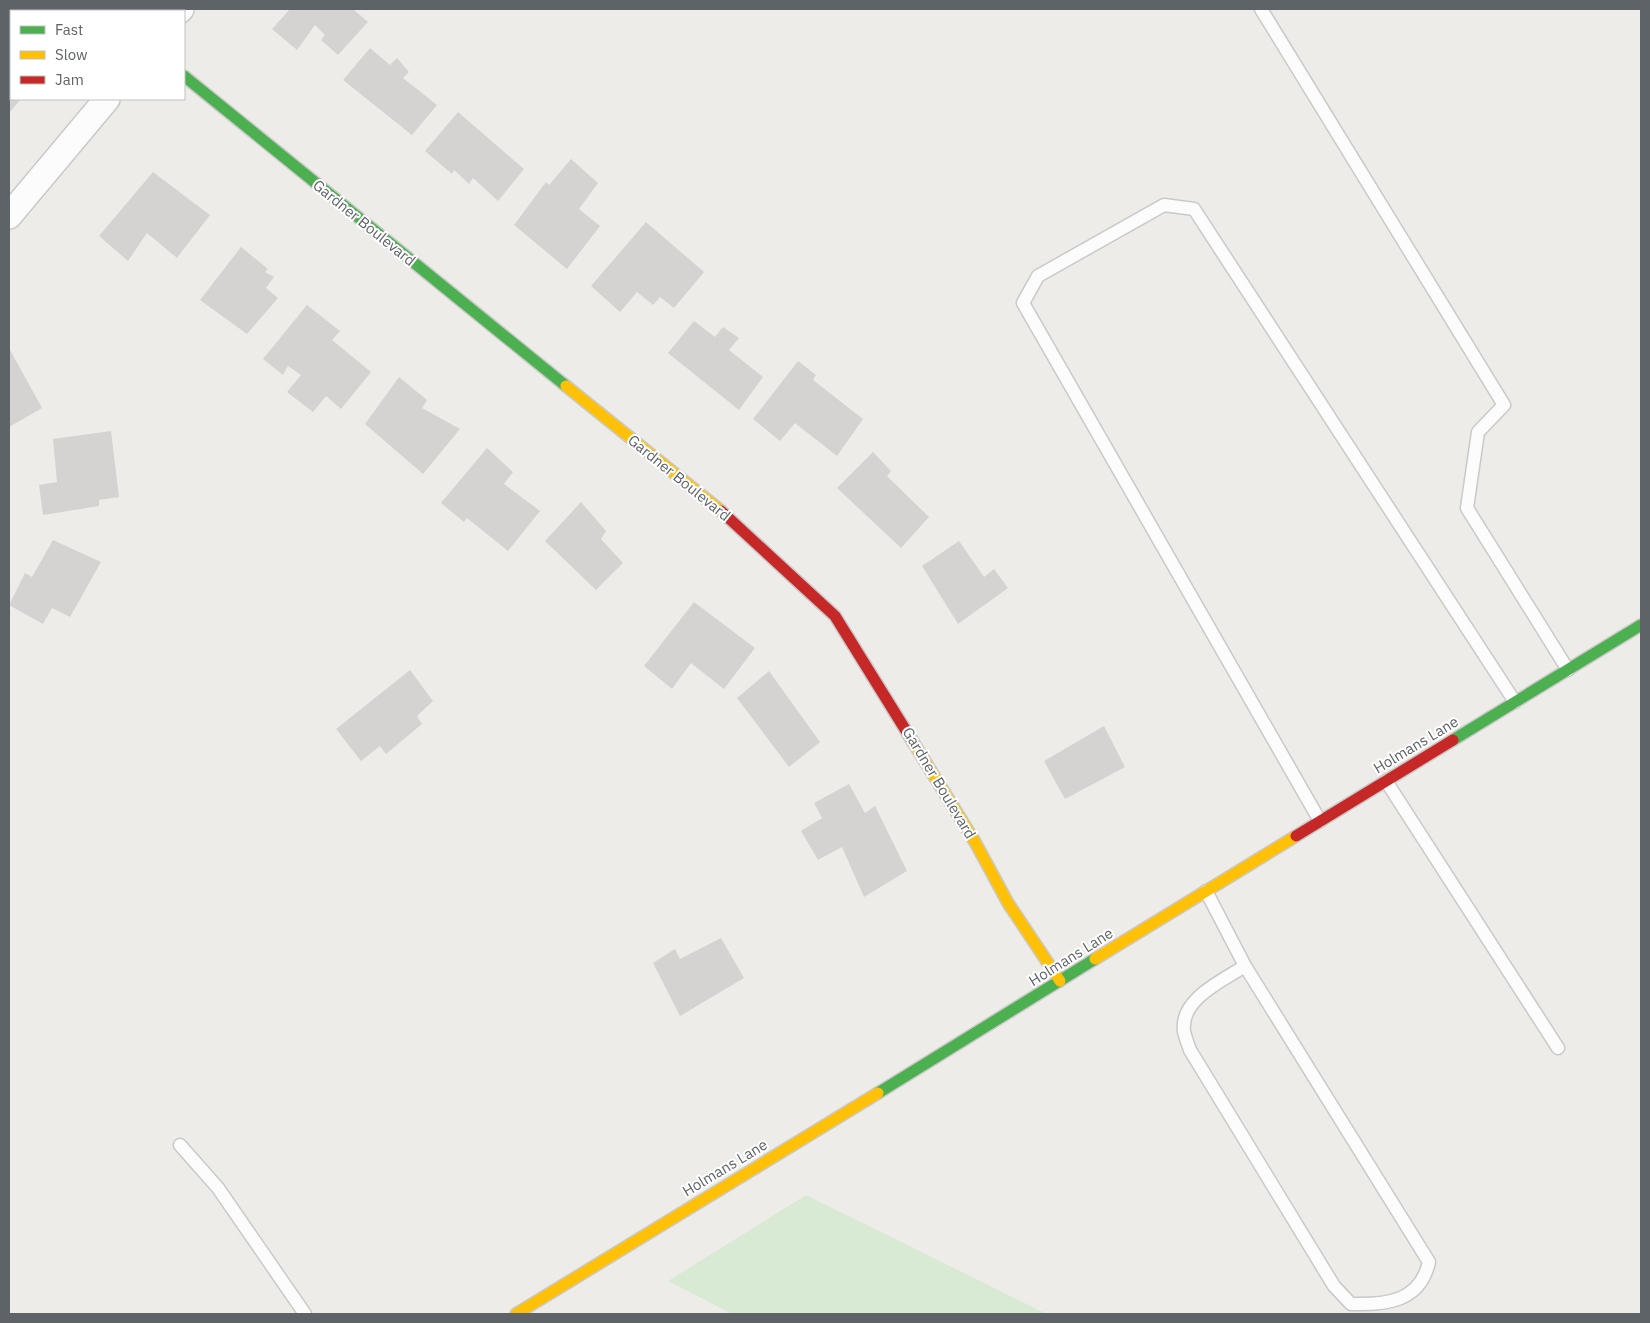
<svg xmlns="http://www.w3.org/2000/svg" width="1650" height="1323" font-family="'IBM Plex Sans',sans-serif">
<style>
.green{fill:#d9ead4}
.building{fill:#d5d3d1}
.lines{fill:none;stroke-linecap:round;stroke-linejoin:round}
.lane-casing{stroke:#cac9c9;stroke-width:15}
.street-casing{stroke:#cac9c9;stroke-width:28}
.fast-casing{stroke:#c9c9c9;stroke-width:14}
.slow-casing{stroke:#c9c9c9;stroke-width:14}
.jam-casing{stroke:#c9c9c9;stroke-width:14}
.lane{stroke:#fcfcfc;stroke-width:12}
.street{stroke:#fcfcfc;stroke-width:25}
.fast{stroke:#4caf50;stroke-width:11}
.slow{stroke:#ffc107;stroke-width:11}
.jam{stroke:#c62828;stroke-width:11}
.labels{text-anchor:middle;stroke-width:4;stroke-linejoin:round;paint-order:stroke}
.street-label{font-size:15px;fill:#5e6367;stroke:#fff}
</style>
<rect width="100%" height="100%" fill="#eeece8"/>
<!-- green -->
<path class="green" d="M806 1195 1047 1314H732L668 1281Z"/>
<!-- building -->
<path class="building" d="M290 9H353L368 22 338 55 321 40 325 35 315 25 297 50 272 29Z
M370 48 390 65 397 58 409 72 403 78 437 105 412 135 343 80Z
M9 59 11 61V99H21L9 113Z
M458 112 524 169 498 201 473 178 469 184 454 170 452 174 425 151Z
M571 159 598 183 579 209 600 226 567 269 514 225 546 182 549 185Z
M153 172 210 215 177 258 147 233 128 261 99 236Z
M646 222 704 272 674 308 660 297 653 305 637 292 620 312 591 286Z
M241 247 268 269 265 272 274 277 266 288 278 298 247 334 200 300Z
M307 305 340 331 332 340 371 372 341 409 326 396 313 412 287 392 301 375 288 366 283 375 263 359Z
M694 321 715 337 723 327 739 338 729 350 763 377 739 410 668 353Z
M9 348 42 408 9 427Z
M798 361 816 375 813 380 863 419 837 456 795 423 780 441 753 419Z
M399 377 427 400 422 408 460 429 423 474 365 424Z
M111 431 119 497 99 500V506L43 515 39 485 57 482 53 439Z
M487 448 513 472 504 484 540 511 508 551 467 518 464 522 441 503Z
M873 452 891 471 887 476 929 517 901 548 837 488Z
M581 502 606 531 601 539 623 563 596 590 545 541Z
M53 540 101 562 70 617 52 608 43 624 9 605 25 573 32 577Z
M959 541 984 577 994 569 1008 588 958 624 922 566Z
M694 602 755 648 724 689 691 663 672 689 644 666Z
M410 670 433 701 417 716 422 724 386 754 380 746 361 761 336 729Z
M769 671 820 742 789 767 737 698Z
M1104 726 1125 767 1065 799 1044 761Z
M849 784 865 813 875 806 907 871 864 897 842 847 818 860 801 831 822 818 814 803Z
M721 938 744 978 680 1016 653 963 675 949 680 959Z"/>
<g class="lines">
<!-- lane casing -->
<g class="lane-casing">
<path id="lane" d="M1261 9 1504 405 1478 432 1467 508 1568 670
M1386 781 1558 1048
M1320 821 1023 303 1038 276 1164 205 1194 209 1515 702
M1206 891 1245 966 1429 1262C1420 1302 1386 1305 1351 1304L1334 1286 1190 1050C1188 1044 1185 1037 1184 1031 1180 999 1222 981 1245 966
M180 1145 218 1188 305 1314"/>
</g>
<!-- street casing -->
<g class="street-casing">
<path id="street" d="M100 9 103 11
M179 11 181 9
M9 216 107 99"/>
</g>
<!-- fast casing -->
<g class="fast-casing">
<path id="fast" d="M184 76 566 386
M1453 740 1641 625
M878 1093 1095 959"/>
</g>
<!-- slow casing -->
<g class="slow-casing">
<path id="slow" d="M566 386 721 511
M913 742 975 842 1008 903 1060 981
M1095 959 1296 836
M516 1314 878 1093"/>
</g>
<!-- jam casing -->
<g class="jam-casing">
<path id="jam" d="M721 511 835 616 913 742
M1296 836 1453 740"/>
</g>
<!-- lane -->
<use href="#lane" class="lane"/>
<!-- street -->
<use href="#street" class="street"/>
<!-- fast -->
<use href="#fast" class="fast"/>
<!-- slow -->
<use href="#slow" class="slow"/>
<!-- jam -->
<use href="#jam" class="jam"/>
</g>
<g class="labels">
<!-- street labels -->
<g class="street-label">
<text transform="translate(364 223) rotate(39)" y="5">Gardner Boulevard</text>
<text transform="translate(679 478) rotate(39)" y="5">Gardner Boulevard</text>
<text transform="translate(1416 745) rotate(-31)" y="5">Holmans Lane</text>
<text transform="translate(939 783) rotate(59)" y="5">Gardner Boulevard</text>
<text transform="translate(1071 957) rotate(-32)" y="5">Holmans Lane</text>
<text transform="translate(725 1168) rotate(-31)" y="5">Holmans Lane</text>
</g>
</g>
<!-- border -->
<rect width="1650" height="1323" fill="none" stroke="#5e6367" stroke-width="20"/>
<!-- legend -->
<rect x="10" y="10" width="175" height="90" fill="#ffffff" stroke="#bfc1c2"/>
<rect x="20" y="26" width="25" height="8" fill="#4caf50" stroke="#bfc1c2"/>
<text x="55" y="35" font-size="15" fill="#5e6367">Fast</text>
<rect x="20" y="51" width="25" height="8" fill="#ffc107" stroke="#bfc1c2"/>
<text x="55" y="60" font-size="15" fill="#5e6367">Slow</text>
<rect x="20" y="76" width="25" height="8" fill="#c62828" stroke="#bfc1c2"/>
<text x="55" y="85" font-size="15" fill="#5e6367">Jam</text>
</svg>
